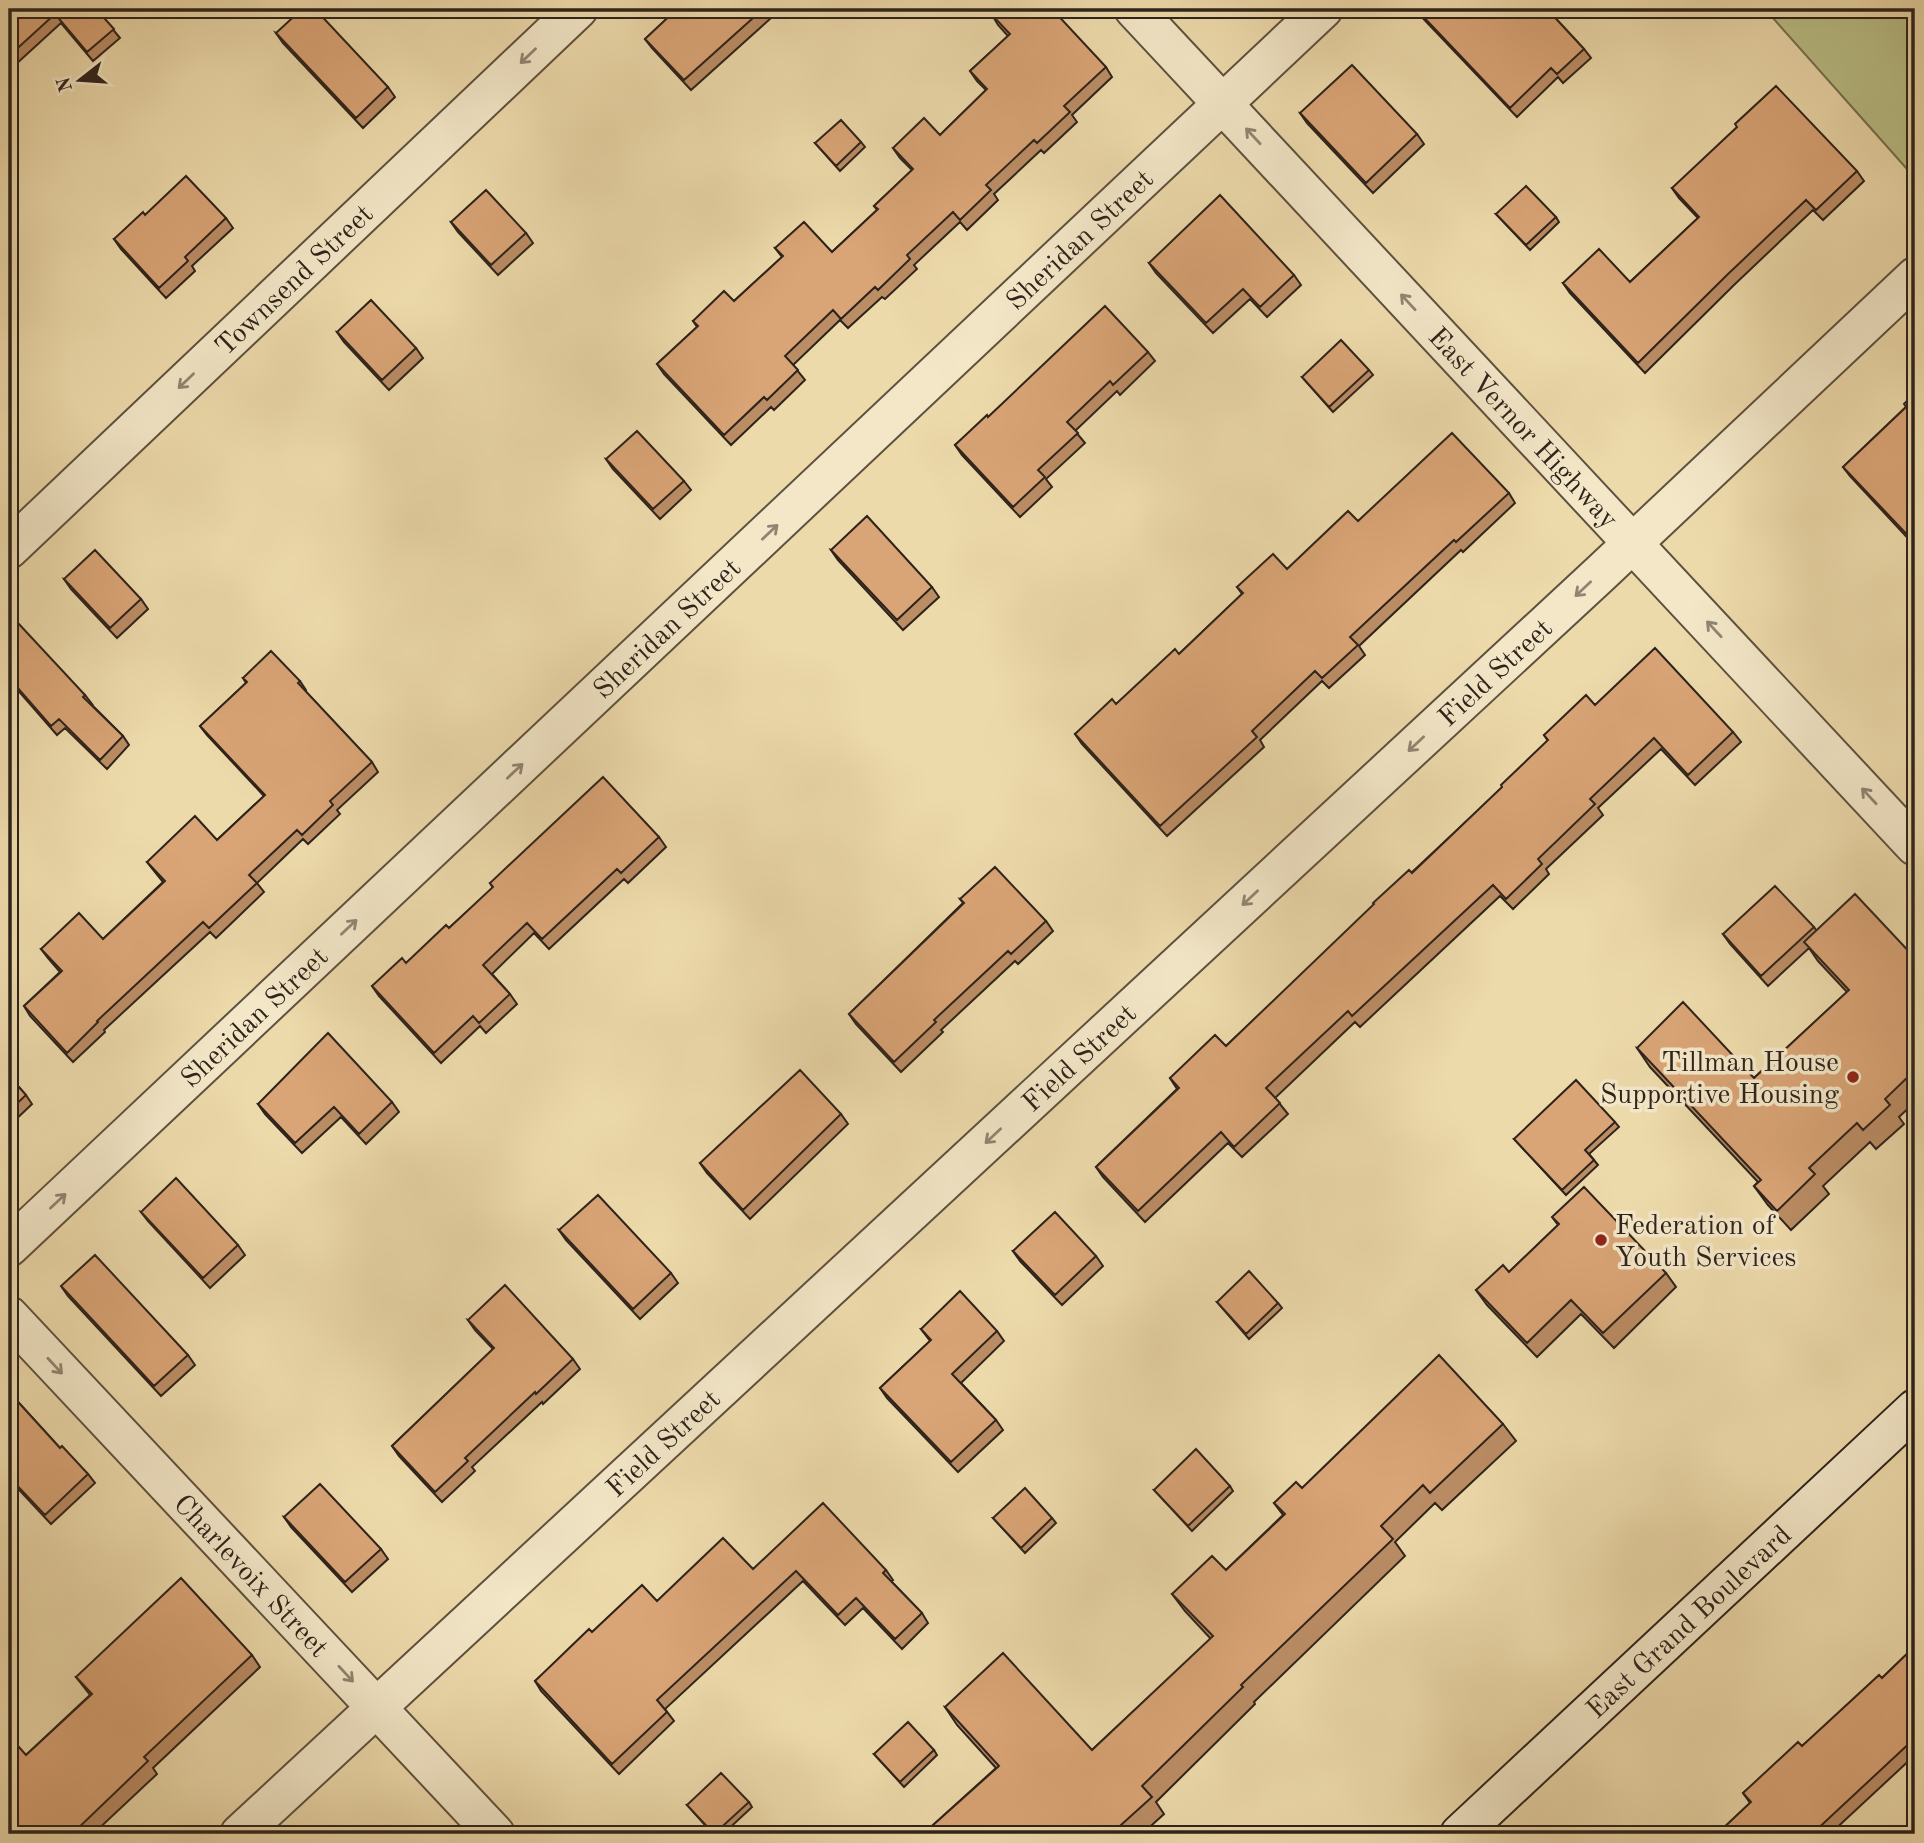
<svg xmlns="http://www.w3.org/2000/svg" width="1924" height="1843" font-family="'Old Standard TT',serif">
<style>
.green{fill:#babf87;stroke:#747151;stroke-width:2}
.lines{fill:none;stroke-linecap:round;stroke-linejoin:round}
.minor-casing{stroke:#5e513f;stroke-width:42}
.tertiary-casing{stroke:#5e513f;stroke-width:42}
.secondary-casing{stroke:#2e231b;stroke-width:42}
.minor{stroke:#f3e7c8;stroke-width:38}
.tertiary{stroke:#f3e7c8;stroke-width:38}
.secondary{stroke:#f3e7c8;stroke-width:38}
.wall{fill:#bb8d65;stroke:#2e231b;stroke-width:2}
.building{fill:#d9a476;stroke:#2e231b;stroke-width:2}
.oneway{stroke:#908572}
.poi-dot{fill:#8f2418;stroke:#f3e7c8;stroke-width:2.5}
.labels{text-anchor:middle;stroke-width:7;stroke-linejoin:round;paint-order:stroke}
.street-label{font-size:28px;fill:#2e231b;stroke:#f3e7c8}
.poi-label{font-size:28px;fill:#2e231b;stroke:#f3e7c8;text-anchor:end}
</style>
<rect width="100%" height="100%" fill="#eddaab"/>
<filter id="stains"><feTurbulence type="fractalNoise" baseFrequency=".00286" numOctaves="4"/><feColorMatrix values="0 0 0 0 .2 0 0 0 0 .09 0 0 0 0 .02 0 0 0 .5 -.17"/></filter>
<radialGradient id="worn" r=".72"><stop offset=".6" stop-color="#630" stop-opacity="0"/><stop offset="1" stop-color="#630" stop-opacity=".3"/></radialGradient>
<!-- green -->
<path class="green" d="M1765 9H1915V178Z"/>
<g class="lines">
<!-- minor casing -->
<g class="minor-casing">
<g id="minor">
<path id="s1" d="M9 549 578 9"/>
<path id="s2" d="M9 1247 1323 9"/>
<path id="s3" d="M240 1834 1601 573 1915 277"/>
</g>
</g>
<!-- tertiary casing -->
<g class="tertiary-casing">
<g id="tertiary">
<path id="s4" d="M1134 9 1915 846"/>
<path id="s5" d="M9 1316 495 1834"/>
</g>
</g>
<!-- secondary casing -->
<g class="secondary-casing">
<g id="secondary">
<path id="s6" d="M1460 1834 1915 1409"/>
</g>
</g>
<!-- minor -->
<use href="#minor" class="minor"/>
<!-- tertiary -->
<use href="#tertiary" class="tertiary"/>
<!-- secondary -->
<use href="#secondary" class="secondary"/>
</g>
<!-- wall -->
<path class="wall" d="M9 9H96L120 38 93 61 61 23 15 65 9 58Z
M677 9H781L691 90 652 48 645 39Z
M1414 9H1547L1584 49 1591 58 1563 83 1558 77 1517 117Z
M992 15 1106 67 1112 77 1072 115 1077 122 1044 153 1041 150 994 194 998 200 967 230 960 222 914 265 917 269 885 299 882 297 848 328 840 320 793 365 805 380 774 410 771 407 731 445 664 374 657 364 697 327 693 321 734 301 782 257 775 248 832 252 877 210 874 206 912 170 900 158 893 148 940 135 986 90 977 81 970 71 1008 36 998 25Z
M276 33 388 87 395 97 363 128 283 43Z
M1300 113 1417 134 1424 144 1373 193 1307 123Z
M861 142 865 147 840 171 815 143Z
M1857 171 1864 181 1823 220 1813 210 1734 285 1645 373 1570 293 1563 283 1630 282 1698 218 1679 198 1672 188Z
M1496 214 1556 217 1559 222 1530 250Z
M226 218 233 228 192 266 195 271 166 298 121 249 114 239Z
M451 222 526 233 533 243 498 275 458 232Z
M1149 263 1294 275 1301 285 1267 317 1250 299 1213 333 1156 273Z
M337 332 416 348 423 358 389 390 344 342Z
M1148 352 1155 361 1120 395 1117 391 1075 431 1085 443 1046 479 1052 487 1020 517 962 455 955 445 988 417Z
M1369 370 1373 375 1333 412 1302 377Z
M1915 393V546L1850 476 1843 467 1906 407Z
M606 459 684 481 691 490 660 519 613 469Z
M1509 493 1515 503 1463 552 1461 550 1359 646 1365 655 1329 688 1322 681 1260 740 1264 747 1167 836 1082 744 1075 734 1116 704 1179 654 1242 594 1237 587 1287 569 1358 521Z
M831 550 932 587 939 597 903 630 838 560Z
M64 579 141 599 148 609 117 638 71 589Z
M9 631 85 695 92 704H91L123 736 129 745 107 769 65 728 57 735 9 680Z
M243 678 300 681 306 690 305 691 372 762 378 772 337 810 340 814 308 844 303 839 257 883 264 892 216 938 210 932 104 1030 105 1032 73 1062 30 1016 24 1006 60 972 48 958 41 949 103 939 163 882 154 871 147 862 217 840 264 796 207 735 200 726 246 683Z
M1595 705 1733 732 1741 742 1695 785 1661 749 1598 808 1603 815 1546 869 1549 874 1513 909 1500 896 1360 1027 1355 1022 1275 1098 1288 1114 1242 1157 1228 1143 1145 1222 1103 1177 1096 1167 1177 1089 1170 1078 1226 1046 1502 788 1548 741 1544 735Z
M659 837 666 847 628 883 624 879 549 949 534 933 492 974 510 994 517 1004 486 1033 480 1026 441 1063 379 996 372 986 406 963 449 928 493 888 490 883Z
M960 899 1046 921 1053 931 1018 964 1015 961 941 1030 943 1032 901 1072 856 1024 849 1014 963 903Z
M1814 927 1816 930 1915 958V1102L1899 1117 1904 1124 1876 1149 1870 1142 1823 1186 1829 1194 1791 1230 1768 1205 1754 1186 1758 1182 1650 1067 1637 1048 1754 1078 1847 992 1818 961 1809 948 1768 986 1730 944 1723 934Z
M9 1076 26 1095 32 1104 9 1126Z
M392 1102 399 1112 366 1144 341 1117 302 1153 265 1114 258 1104Z
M841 1114 848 1124 750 1219 707 1173 700 1163Z
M1615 1122 1619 1127 1589 1154 1598 1165 1566 1195 1514 1139Z
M141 1212 238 1245 245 1255 210 1288 148 1221Z
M1552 1217 1666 1273 1676 1287 1614 1348 1581 1314 1537 1357 1487 1305 1476 1290 1509 1272 1558 1225Z
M559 1230 671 1273 678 1283 640 1319 566 1240Z
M1013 1251 1096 1256 1103 1266 1062 1305 1020 1261Z
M61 1286 188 1355 195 1365 161 1396 68 1296Z
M1217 1302 1278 1303 1282 1308 1249 1339Z
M468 1320 573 1359 580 1369 543 1404 542 1402 472 1467 475 1471 442 1502 399 1456 392 1446 493 1349 475 1330Z
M921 1329 997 1331 1004 1341 961 1383 996 1420 1003 1430 958 1472 887 1398 880 1388 930 1341Z
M9 1392 60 1448 88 1474 95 1483 51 1524 9 1479Z
M1503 1424 1516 1441 1442 1510 1435 1503 1395 1542 1405 1556 1254 1702 1255 1704 1156 1802 1164 1814 1142 1834H935L937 1833 932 1826 996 1768 957 1725 945 1707 1092 1750 1211 1639 1185 1611 1172 1594 1226 1570 1283 1515 1274 1503 1302 1488Z
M1230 1486 1233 1491 1192 1531 1154 1490Z
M284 1517 381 1549 388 1559 352 1592 291 1527Z
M993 1518H1052L1056 1523 1025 1553Z
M753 1569 886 1570 893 1580 891 1581 922 1613 928 1623 902 1649 863 1608 845 1625 803 1581 665 1709 674 1721 619 1774 541 1691 535 1681 592 1632 657 1601Z
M1915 1646V1755L1830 1834H1717L1750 1803 1743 1793 1802 1746 1882 1678Z
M252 1655 260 1667 153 1768 157 1774 93 1834H9L26 1755 90 1695 76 1677Z
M934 1750 937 1755 904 1787 874 1754Z
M749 1802 752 1807 723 1834H713L687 1805Z"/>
<!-- building -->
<path class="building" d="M9 9H96L114 29 87 52 55 14 9 56Z
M302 9H315L388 87 356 118 276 33Z
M677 9H763L684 80 645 39Z
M998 9H1052L1106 67 1064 106 1070 112 1037 143 1034 140 986 185 991 190 960 220 953 212 907 255 910 259 878 290 875 287 841 319 833 310 785 356 798 370 767 400 764 397 724 435 657 364 698 326 693 321 724 291 734 301 783 256 775 248 804 222 832 252 878 209 874 206 913 169 893 148 924 118 940 135 987 89 970 71 1010 34 992 15Z
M1416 9H1547L1584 49 1557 74 1551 68 1510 108Z
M1352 65 1417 134 1366 183 1300 113Z
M1776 86 1857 171 1816 210 1806 200 1727 275 1638 363 1563 283 1599 249 1630 282 1699 217 1672 188 1737 127 1735 124Z
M841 120 861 142 836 166 815 143Z
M186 176 226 218 185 257 188 261 159 288 114 239 143 212 145 215Z
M1526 186 1556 217 1526 245 1496 214Z
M486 190 526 233 491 265 451 222Z
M1220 195 1294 275 1260 307 1243 289 1206 323 1149 263Z
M371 300 416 348 382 380 337 332Z
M1105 306 1148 352 1113 385 1110 381 1067 422 1078 433 1038 470 1045 477 1013 507 955 445 987 415 988 417Z
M1341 340 1369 370 1329 407 1302 377Z
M1915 393V543L1843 467 1906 407 1904 404Z
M637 431 684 481 653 509 606 459Z
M1452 433 1509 493 1456 542 1454 540 1350 637 1358 645 1322 678 1315 671 1252 731 1257 737 1160 826 1075 734 1112 699 1116 704 1175 649 1179 654 1243 593 1237 587 1273 554 1287 569 1348 511 1358 521Z
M867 516 932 587 897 620 831 550Z
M95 550 141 599 110 628 64 579Z
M18 623 85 695 83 697 123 736 100 760 59 719 51 726 9 678V631Z
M1655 648 1733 732 1688 775 1654 738 1590 799 1595 804 1538 859 1542 864 1506 899 1493 885 1352 1016 1348 1011 1266 1088 1280 1103 1234 1147 1221 1132 1138 1211 1096 1167 1179 1088 1170 1078 1215 1035 1226 1046 1374 904 1373 903 1409 870 1412 873 1502 787 1501 785 1548 740 1544 735 1586 695 1595 705Z
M271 651 300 681 298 683 372 762 330 801 333 805 302 835 297 830 249 875 257 883 209 928 203 922 97 1021 98 1022 67 1053 24 1006 62 971 41 949 79 913 103 939 165 881 147 862 195 816 217 840 265 795 200 726 247 682 243 678Z
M603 777 659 837 621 873 617 869 542 939 527 923 483 965 510 994 479 1023 473 1016 434 1053 372 986 402 958 406 963 446 925 449 928 493 887 490 883Z
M995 867 1046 921 1011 954 1008 951 934 1020 936 1022 894 1062 849 1014 964 903 960 899Z
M1775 886 1814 927 1761 976 1723 934Z
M1855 894 1915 958V1070L1885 1099 1890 1105 1863 1130 1857 1123 1809 1168 1815 1174 1777 1211 1754 1186 1761 1180 1637 1048 1683 1002 1754 1078 1849 990 1804 942Z
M328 1033 392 1102 359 1134 334 1107 295 1143 258 1104Z
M800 1070 841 1114 743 1210 700 1163Z
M9 1076 26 1095 9 1111Z
M1576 1080 1615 1122 1585 1150 1594 1160 1562 1190 1514 1139Z
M176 1178 238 1245 203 1278 141 1212Z
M1584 1187 1666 1273 1603 1333 1571 1300 1527 1343 1476 1290 1503 1265 1509 1272 1559 1224 1552 1217Z
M598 1195 671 1273 633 1309 559 1230Z
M1055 1212 1096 1256 1055 1295 1013 1251Z
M95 1255 188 1355 154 1386 61 1286Z
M1249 1271 1278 1303 1246 1334 1217 1302Z
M505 1285 573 1359 536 1394 535 1392 465 1458 468 1461 435 1492 392 1446 494 1348 468 1320Z
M960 1291 997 1331 952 1374 996 1420 951 1462 880 1388 931 1340 921 1329Z
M1439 1355 1503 1424 1430 1493 1423 1485 1381 1526 1393 1539 1241 1685 1243 1687 1142 1786 1152 1797 1111 1834H935L937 1832 932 1826 999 1766 945 1707 1003 1653 1092 1750 1213 1636 1172 1594 1212 1556 1226 1570 1285 1514 1274 1503 1296 1482 1302 1488Z
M9 1392 60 1448 62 1446 88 1474 45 1515 9 1477Z
M1196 1449 1230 1486 1188 1526 1154 1490Z
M320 1484 381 1549 345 1582 284 1517Z
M1025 1488 1052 1518 1021 1548 993 1518Z
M823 1503 886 1570 883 1573 922 1613 895 1639 856 1598 838 1615 796 1571 657 1700 667 1712 612 1764 535 1681 589 1629 592 1632 642 1585 657 1601 723 1538 753 1569Z
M181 1578 252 1655 144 1757 148 1761 72 1834H9V1740L11 1738 26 1755 92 1694 76 1677Z
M1915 1646V1738L1812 1834H1717L1751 1802 1743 1793 1798 1742 1802 1746 1879 1675 1882 1678Z
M908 1722 934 1750 900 1782 874 1754Z
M721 1773 749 1802 714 1834 687 1805Z"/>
<!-- one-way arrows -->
<defs><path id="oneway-shaft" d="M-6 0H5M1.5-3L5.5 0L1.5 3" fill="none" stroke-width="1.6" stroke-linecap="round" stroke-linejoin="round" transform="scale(1.75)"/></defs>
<g class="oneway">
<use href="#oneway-shaft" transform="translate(528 56) rotate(136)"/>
<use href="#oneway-shaft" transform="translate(1253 136) rotate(-133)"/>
<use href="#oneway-shaft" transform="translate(1408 302) rotate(-133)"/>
<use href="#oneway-shaft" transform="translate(186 381) rotate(136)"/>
<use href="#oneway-shaft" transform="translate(770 532) rotate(-43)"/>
<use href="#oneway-shaft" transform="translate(1583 589) rotate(137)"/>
<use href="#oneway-shaft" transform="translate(1714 629) rotate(-133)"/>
<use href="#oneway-shaft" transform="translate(1416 744) rotate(137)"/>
<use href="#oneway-shaft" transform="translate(515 771) rotate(-43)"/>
<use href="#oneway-shaft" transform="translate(1869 796) rotate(-133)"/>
<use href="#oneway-shaft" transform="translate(1250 898) rotate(137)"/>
<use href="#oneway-shaft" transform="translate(349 927) rotate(-43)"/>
<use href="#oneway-shaft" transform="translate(993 1136) rotate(137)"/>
<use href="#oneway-shaft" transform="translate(58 1201) rotate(-43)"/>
<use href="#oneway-shaft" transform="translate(55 1366) rotate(47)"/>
<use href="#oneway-shaft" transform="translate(346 1674) rotate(47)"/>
</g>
<!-- markers -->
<g class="poi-dot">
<circle cx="1853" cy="1077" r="7"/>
<circle cx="1601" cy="1240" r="7"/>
</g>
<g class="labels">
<!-- street labels -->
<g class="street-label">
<text dy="10" stroke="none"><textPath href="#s2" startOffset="1470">Sheridan Street</textPath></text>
<text dy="10" stroke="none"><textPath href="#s1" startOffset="392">Townsend Street</textPath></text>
<text dy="10" stroke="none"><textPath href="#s4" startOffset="572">East Vernor Highway</textPath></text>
<text dy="10" stroke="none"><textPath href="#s2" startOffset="903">Sheridan Street</textPath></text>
<text dy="10" stroke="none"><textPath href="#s3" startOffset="1710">Field Street</textPath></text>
<text dy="10" stroke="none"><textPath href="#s2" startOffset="336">Sheridan Street</textPath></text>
<text dy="10" stroke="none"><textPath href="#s3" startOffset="1143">Field Street</textPath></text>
<text dy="10" stroke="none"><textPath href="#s3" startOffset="576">Field Street</textPath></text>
<text dy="10" stroke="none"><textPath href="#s5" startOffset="355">Charlevoix Street</textPath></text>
<text dy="10" stroke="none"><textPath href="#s6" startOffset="312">East Grand Boulevard</textPath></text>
</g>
<!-- poi labels -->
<g class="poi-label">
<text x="1839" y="1071">Tillman House<tspan x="1839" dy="32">Supportive Housing</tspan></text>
<text x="1615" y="1234" text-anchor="start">Federation of<tspan x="1615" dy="32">Youth Services</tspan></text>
</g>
</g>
<!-- margin -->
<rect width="1924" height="1843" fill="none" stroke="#eddaab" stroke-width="35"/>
<rect x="10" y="10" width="1903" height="1822" fill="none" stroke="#2e231b" stroke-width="3.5"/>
<rect x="18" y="18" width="1889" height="1808" fill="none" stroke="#2e231b" stroke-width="2"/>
<!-- north arrow -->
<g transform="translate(80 80) rotate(253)" stroke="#f3e7c8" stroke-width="5" paint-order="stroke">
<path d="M0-5L12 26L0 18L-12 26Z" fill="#2e231b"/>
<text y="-10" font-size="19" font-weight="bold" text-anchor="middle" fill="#2e231b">N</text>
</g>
<rect width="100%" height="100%" filter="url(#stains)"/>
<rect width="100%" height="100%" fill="url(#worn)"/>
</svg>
